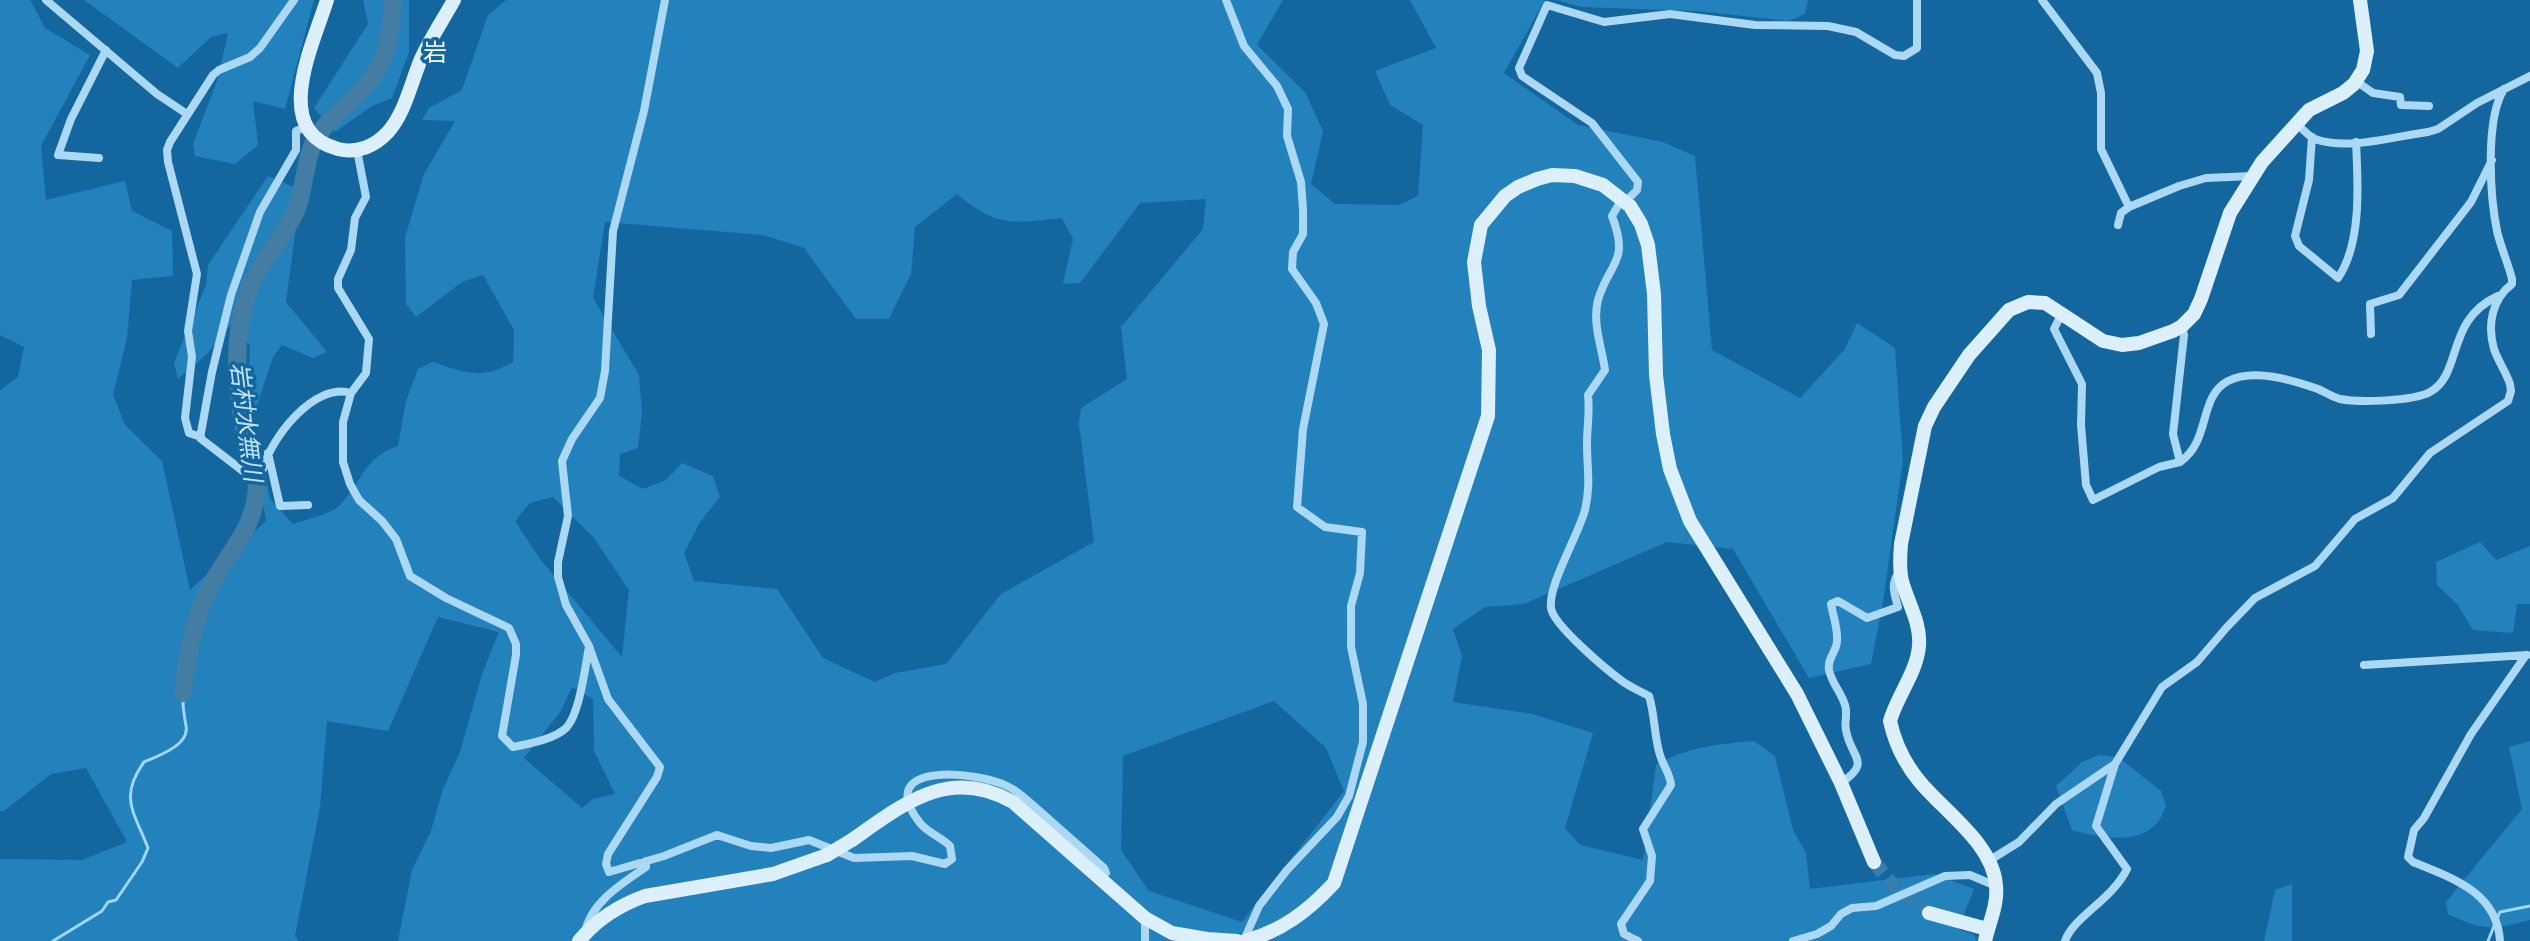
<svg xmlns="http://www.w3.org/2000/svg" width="2530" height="941" font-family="'Roboto Condensed','Noto Sans JP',sans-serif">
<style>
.green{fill:#2381bb;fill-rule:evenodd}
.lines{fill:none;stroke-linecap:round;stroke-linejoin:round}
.stream{stroke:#9dd6f7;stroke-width:3}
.river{stroke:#437da3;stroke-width:18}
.secondary-tunnel{stroke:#377ead;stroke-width:14;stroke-dasharray:14 7;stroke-linecap:butt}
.street{stroke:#abd8f4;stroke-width:8}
.secondary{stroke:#dbeffd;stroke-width:14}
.secondary-bridge{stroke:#dbeffd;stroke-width:14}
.labels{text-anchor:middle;stroke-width:7;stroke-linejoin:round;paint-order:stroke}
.neighbourhood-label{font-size:24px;fill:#fff;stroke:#14679e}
.water-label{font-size:24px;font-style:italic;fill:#bfe4fa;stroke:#14679e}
</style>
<rect width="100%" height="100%" fill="#14679e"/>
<!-- green -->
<path class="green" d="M0 0H30L45 28 90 55 41 146 46 200 125 181 132 211 172 231 173 276 132 280 127 338 113 395 125 425 162 461 190 590 266 521 247 404 250 346 233 322 206 355 178 379 174 363 206 285 208 265 268 176 301 190 286 302 327 352 313 358 282 345 273 357 254 414 270 499 293 524C306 519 330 515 340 505 362 482 364 457 398 446L406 401 418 369 433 362C465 373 482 380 513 362L514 330 483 275 462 282 416 317 406 304 405 237 424 174 455 121 422 120 429 108 462 90 488 15 506 0H1283L1257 45 1305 92 1323 131 1311 184 1335 204 1399 205 1418 196 1423 125 1390 105 1375 71 1436 48 1410 0H1545L1504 73 1578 125 1663 142 1695 156 1712 350 1800 398 1845 349 1857 323 1895 348 1903 460 1883 602 1871 664 1809 678 1733 549 1667 542 1524 604 1485 607 1453 629 1462 656 1453 702 1532 714 1593 733 1565 828 1580 845 1643 860 1656 765C1684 748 1722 743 1754 741L1775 756 1793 830 1806 853 1810 889 1934 874 1974 889 1958 929 1974 935 1977 941H398L412 870 431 831 443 789 460 752 482 674 499 632 438 617 388 731 327 721 320 807 295 936 299 941H0V859L82 860 127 842 86 768 51 774 4 811H0V390L18 377 24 347 0 335ZM957 194C997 228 1012 223 1062 218L1073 239 1063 284 1080 283 1140 203 1206 199 1203 229 1121 327 1127 379 1081 408 1079 424 1094 542 1001 594 946 664 895 673 875 682 823 658 777 589 694 581 684 553 700 522 720 497 713 476 682 463 666 480 643 489 619 476 620 454 638 448 642 412 639 375 593 298 605 222 763 235 804 248 856 319H889L911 274 915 227ZM553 497 594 538 629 590 622 657 540 559 515 521 530 503ZM572 687 593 699 594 751 615 794 593 799 582 808 524 758 561 711ZM1274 701 1326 748 1344 791 1242 922 1149 891 1121 850 1123 756Z
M84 0H314L285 109 253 101 258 145 235 164 195 156 193 144 218 78 228 33 211 37 178 68Z
M363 0H409V52L392 98 372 106 335 132 314 108 368 24Z
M1556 0H1808L1805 14 1789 21 1697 11 1581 7Z
M2480 542 2496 560 2530 546V604H2517L2513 633 2473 630 2458 605 2437 585 2436 562Z
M2530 741V920C2492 930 2484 931 2448 914L2446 902 2522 809 2509 747Z
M2099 755 2118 757 2161 791 2166 806C2163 812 2161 819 2157 823 2138 846 2097 837 2072 830L2056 786 2082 762Z
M2292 884V941H2264L2275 890Z"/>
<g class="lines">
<!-- stream -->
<path class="stream" d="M2497 919 2500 912 2530 906
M53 941 102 911 108 902 116 900 142 862 148 848C135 813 118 798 144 762 158 756 190 745 186 726 184 713 182 707 183 693
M2488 941 2494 926"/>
<!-- river -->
<path class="river" d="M183 693C187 657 193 621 209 589 229 550 258 527 257 480 257 464 248 448 245 433 236 388 232 340 247 296 257 266 278 244 293 217 305 195 303 165 314 142 322 126 338 114 350 102 385 70 391 45 393 0"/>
<!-- secondary-tunnel -->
<path class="secondary-tunnel" d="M1874 862 1894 886 1929 913"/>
<!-- street -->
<path class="street" d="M46 0 157 94 187 114
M665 0 644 111 613 231 605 371 600 398 572 439 562 461 568 516 558 562V577L566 605 589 646 608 699 660 767 657 777 608 854 606 864 609 872 664 856 717 835 751 846 771 848 809 840 854 858 912 856 945 864 952 859 950 846C941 837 928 833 920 823 871 760 979 771 1009 787 1021 793 1032 805 1043 814 1063 832 1084 850 1104 868L1106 873 1100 878
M1226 0 1244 46 1277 86 1288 109 1287 136 1301 182 1303 209V234L1293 252 1292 269 1316 303 1324 324 1303 429 1297 507 1325 527 1362 532 1360 573 1351 606V647L1363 704V742L1349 796 1337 817 1287 870 1259 906 1244 940
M2042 0 2097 73 2101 93V149L2129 207
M2356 81 2373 93 2400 97 2401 105 2429 106
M2296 123C2302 128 2308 136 2315 139 2348 151 2395 136 2428 132L2438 129 2477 103 2530 76
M306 127 296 131V150L260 212 231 295 212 372 200 438 248 475 263 469C271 438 314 382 351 393
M2312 137 2309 180 2295 236 2299 246 2338 278C2362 243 2358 183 2356 142
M357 150 366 197 355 218 351 250 338 279V288L369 339 366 373 351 393 343 422V462L350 484 359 500 382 521 396 539 410 576 446 598 509 628 516 644V655L502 736 513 747C528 744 556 739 567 727 580 712 585 667 589 647
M99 158 58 155 71 119 106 50
M1622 199 1612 216C1630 263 1609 262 1598 300 1592 323 1602 348 1605 370L1588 395C1590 412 1587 427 1587 444 1587 469 1591 484 1585 510 1578 536 1548 585 1551 608 1553 625 1607 670 1622 681 1630 687 1640 691 1649 696 1655 715 1654 736 1660 755 1663 766 1670 773 1671 785L1643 829 1652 856 1650 881 1621 924 1624 934 1638 941
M1625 202 1637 190 1638 182 1592 123 1522 76 1519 68 1547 5 1604 22 1670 14 1755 25 1828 26 1856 32 1895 55 1904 56 1917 48V0
M2118 225 2121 213 2129 207 2179 186 2206 178 2253 176
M2062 313 2054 329 2082 384 2081 425 2086 485 2093 500 2159 467 2180 462 2173 434 2184 335 2182 326
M2371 334 2370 304 2399 295 2471 202 2492 160
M201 437 189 433 185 418 192 357 188 331 197 274 168 162 167 150 170 142 213 75 219 70 250 57 260 48 294 0
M268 453 280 506 308 505
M2180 462C2211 441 2198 397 2228 381 2254 368 2292 380 2318 389 2325 392 2332 397 2340 399 2359 403 2414 401 2430 392 2463 374 2445 320 2498 296
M2364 665 2527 655
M1841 783C1873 762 1850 757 1846 730 1844 722 1848 713 1845 705 1841 692 1832 684 1829 670 1827 658 1837 651 1837 641 1838 628 1833 616 1831 604L1838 601 1867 618 1898 607C1894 593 1890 583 1900 571
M1990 860 2019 842 2056 804 2115 764 2162 687 2197 662 2227 627 2255 598 2315 566 2355 519 2393 498 2430 453 2508 401 2511 391 2510 384C2506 372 2498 361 2494 349 2487 325 2492 299 2512 284V279C2508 263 2501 248 2497 231 2490 196 2485 119 2504 89
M1145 919V941
M585 933C590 903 621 884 646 867V861
M1793 941 1817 934 1831 926 1841 914 1852 908 1876 906 1945 876 1970 875 1996 886
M2065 941C2073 917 2112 900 2127 869L2096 826 2115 764
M2500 941C2497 892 2452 878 2413 862L2408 857 2414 830 2424 818 2471 734 2526 655"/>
<!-- secondary -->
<path class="secondary" d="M327 0C313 45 270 131 338 149 357 154 375 146 388 132 405 113 411 83 421 59 430 39 443 20 454 0
M852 840C905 803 949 766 1013 802L1145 918 1172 933 1207 939 1237 941
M1929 913 1987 929
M579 941C596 920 620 905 645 896L773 874 827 855
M1245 941C1282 931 1308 911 1334 883L1488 416 1489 350 1479 306 1474 262 1481 225 1505 196 1518 187 1537 179 1552 175 1575 176 1603 185 1630 206 1641 224 1648 245 1654 294 1656 375 1663 434 1670 469 1690 521 1797 694 1841 783 1874 862
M1985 941C1989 923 1998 905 1996 886 1994 845 1945 812 1920 782 1905 764 1895 744 1890 721 1897 696 1917 672 1919 646 1921 623 1908 603 1902 581 1899 569 1900 556 1901 544L1925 426 1934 407 1969 355 2009 310 2028 302 2045 303 2103 341 2122 345 2139 343 2173 331 2182 326 2194 314 2201 299 2230 213 2262 162 2309 110 2343 93 2354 84 2363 70 2367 51 2360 0"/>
<!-- secondary-bridge -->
<path class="secondary-bridge" d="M827 855 852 840"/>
</g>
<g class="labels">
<!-- neighbourhood labels -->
<g class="neighbourhood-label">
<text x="435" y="61">岩</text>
</g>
<!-- water labels -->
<g class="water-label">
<text transform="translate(246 422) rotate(83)" y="8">岩村水無川</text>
</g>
</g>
</svg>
